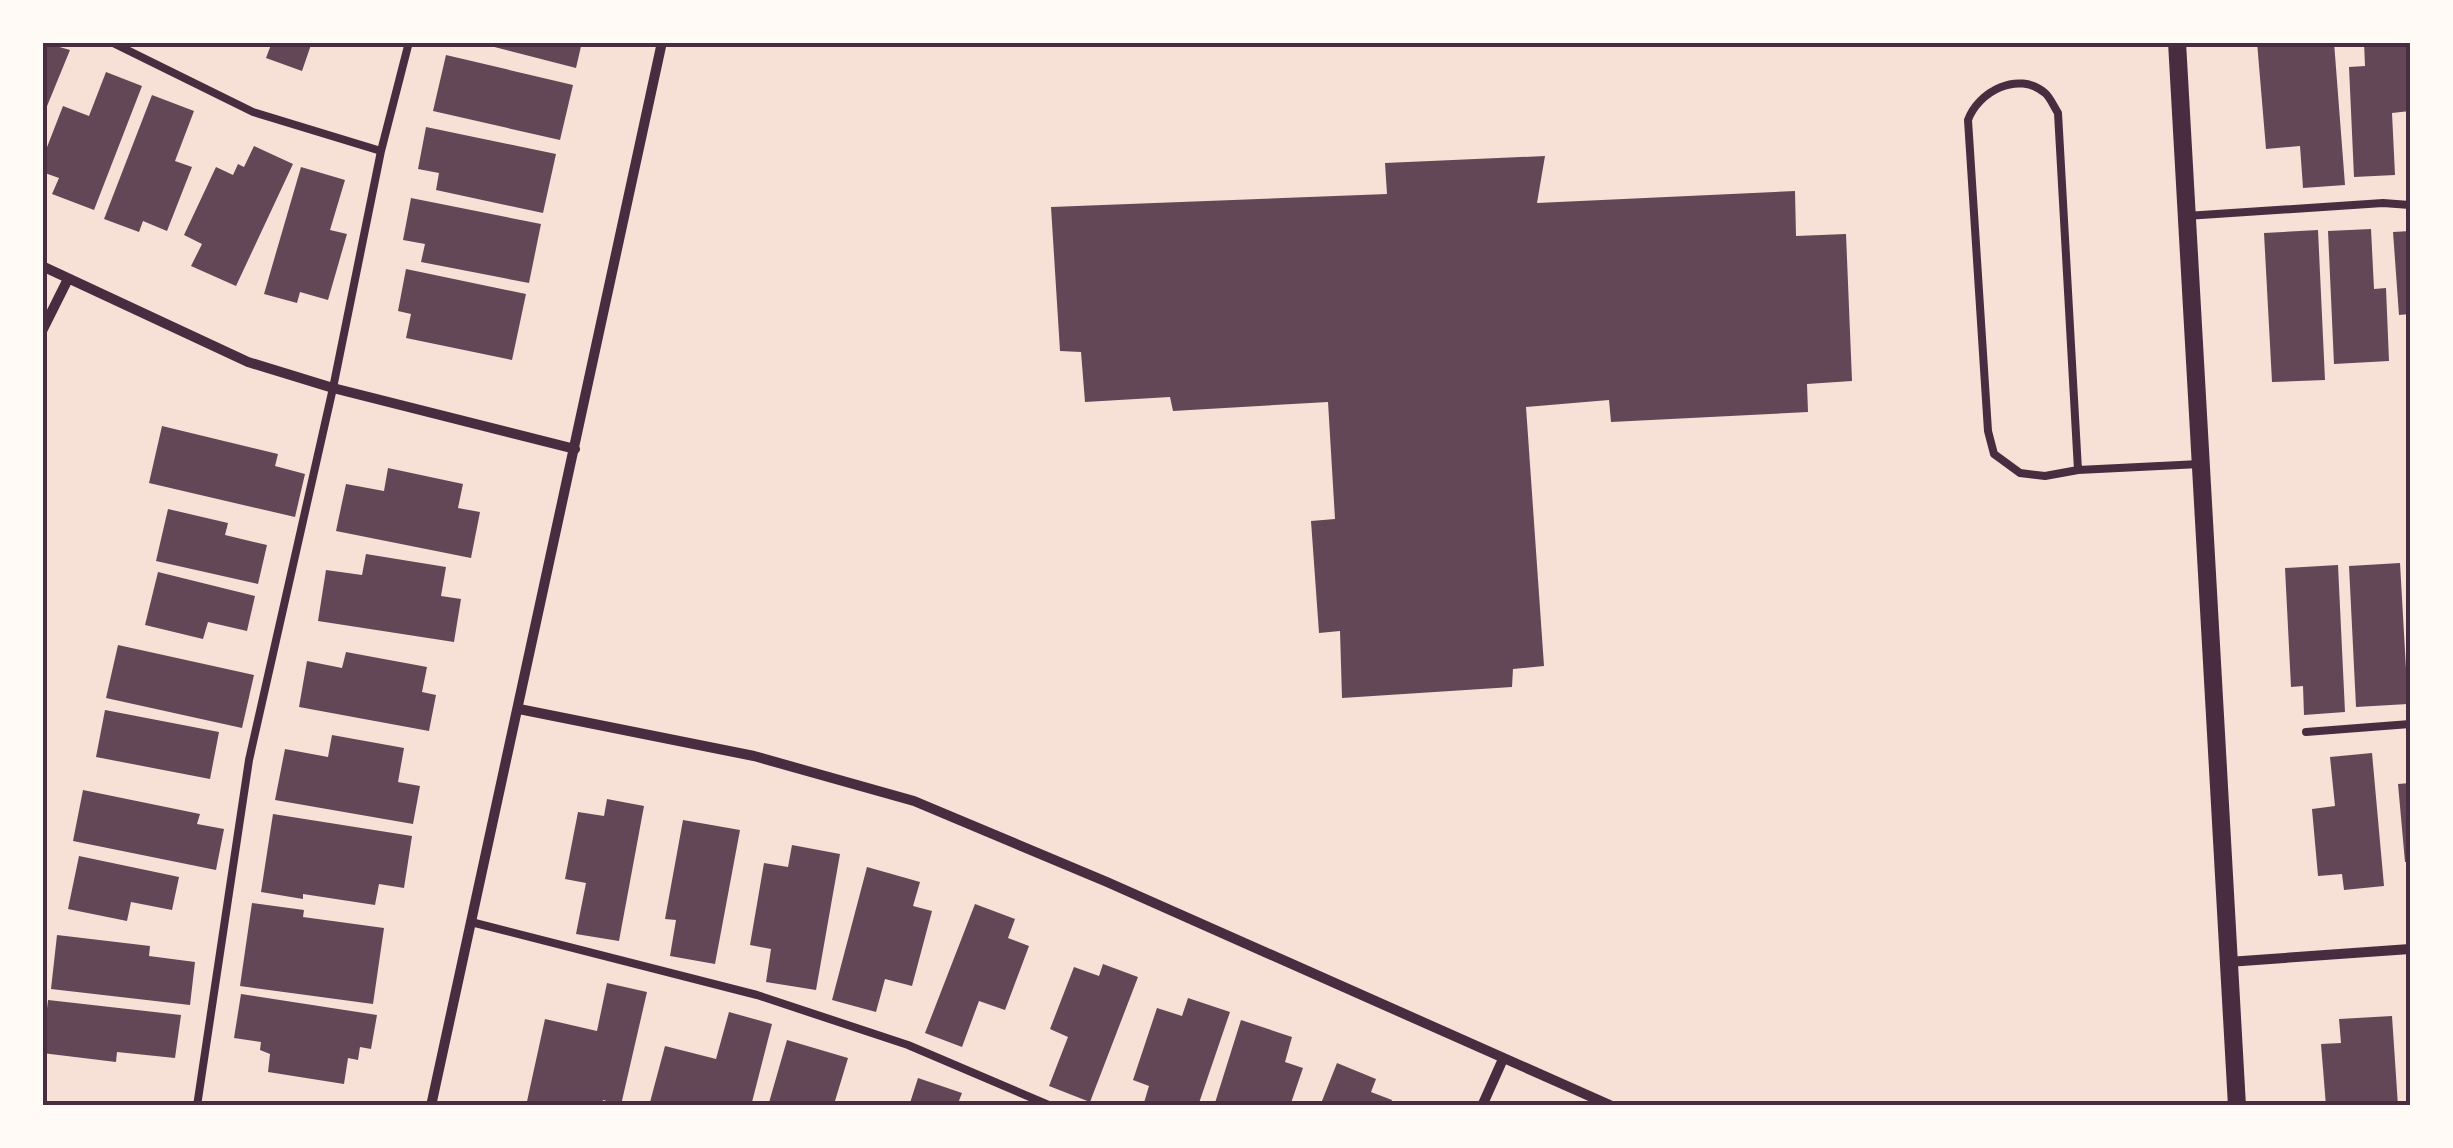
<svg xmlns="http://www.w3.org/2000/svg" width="2453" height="1148" font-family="Jost,sans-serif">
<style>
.building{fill:#644757}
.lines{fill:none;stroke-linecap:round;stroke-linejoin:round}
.service{stroke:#4a2c40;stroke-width:8}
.minor{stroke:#4a2c40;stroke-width:10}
.tertiary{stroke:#4a2c40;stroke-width:18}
.neatline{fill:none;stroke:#4a2c40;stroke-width:4}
</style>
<rect width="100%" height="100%" fill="#f7e1d7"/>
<!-- building -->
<path class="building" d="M42 42 70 50 43 116H42Z
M272 42H312L302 71 266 58Z
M475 42H582L576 68Z
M2257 42H2334L2345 185 2303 188 2300 146 2266 149Z
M2364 42H2410V111L2392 113 2395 175 2354 177 2349 67 2365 66Z
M446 55 573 85 560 140 433 111Z
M106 72 142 86 94 210 52 194 59 178 42 172V160L63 106 89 116Z
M152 95 194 111 175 161 192 167 167 231 143 221 139 232 104 219Z
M426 127 556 154 543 213 436 190 439 173 418 169Z
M254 146 293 164 236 286 191 266 202 244 184 235 216 167 233 175 238 164 244 167Z
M1545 156 1537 203 1795 191 1796 236 1846 234 1852 381 1807 384 1808 412 1611 422 1609 400 1526 407 1544 666 1513 669 1512 687 1342 698 1340 631 1319 633 1311 521 1335 519 1328 402 1173 411 1170 397 1085 402 1081 352 1060 351 1051 207 1387 194 1385 163Z
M301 167 345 180 330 230 347 234 328 300 300 292 297 303 264 294Z
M411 198 541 224 529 283 421 262 425 244 403 240Z
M2371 229 2374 289 2386 288 2389 361 2334 364 2328 231Z
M2318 230 2325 380 2272 382 2264 233Z
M2410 231V314L2399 315 2393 232Z
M406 269 526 294 512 360 406 338 411 314 398 311Z
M162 426 278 454 275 466 305 474 295 517 149 483Z
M388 468 463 484 458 508 480 512 471 558 336 531 346 484 384 491Z
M168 509 228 523 225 535 267 545 258 584 156 561Z
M366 554 446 567 441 596 461 599 454 642 318 621 326 570 362 575Z
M2400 563 2408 704 2356 707 2349 566Z
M2338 565 2345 712 2304 715 2303 686 2291 687 2285 568Z
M158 572 255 596 247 631 208 622 203 639 145 625Z
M118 645 254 675 242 728 106 698Z
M346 652 427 667 422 692 436 695 429 731 299 707 307 661 342 668Z
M105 710 219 732 210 779 96 757Z
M332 735 404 748 398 782 420 786 413 824 275 800 285 749 328 757Z
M2372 753 2384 886 2344 890 2342 874 2318 876 2312 809 2335 806 2330 757Z
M2410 783V862H2405L2398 784Z
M83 790 200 814 197 824 224 829 216 870 73 841Z
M607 799 644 806 619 941 576 934 586 883 565 879 578 812 604 816Z
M273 814 412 836 404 888 379 884 375 905 303 894V899L261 892Z
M683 820 740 830 715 964 670 956 676 920 665 919Z
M792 845 840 854 816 990 766 982 771 949 750 945 764 863 788 867Z
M79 856 179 877 172 910 131 902 127 921 68 909Z
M867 867 920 882 913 906 932 911 912 986 885 979 876 1012 832 1000Z
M252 903 304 910 303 917 384 928 373 1004 240 986Z
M975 904 1015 919 1008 938 1029 946 1005 1010 979 1001 962 1047 925 1033Z
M57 935 150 946 149 956 195 962 190 1005 51 989Z
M1103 964 1138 977 1090 1102 1049 1086 1068 1037 1050 1029 1074 967 1099 976Z
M607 983 647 992 621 1105 603 1100 602 1106H526L545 1019 597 1031Z
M241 994 377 1015 371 1049 360 1047 358 1060 348 1058 344 1084 268 1072 270 1054 260 1050 261 1042 234 1038Z
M1188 998 1230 1012 1198 1106H1143L1149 1086 1133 1080 1157 1008 1182 1016Z
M48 1000 181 1015 175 1058 117 1052 116 1062 42 1053Z
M729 1012 772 1024 751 1106H649L665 1046 716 1059Z
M2392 1016 2398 1106H2326L2321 1044 2341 1043 2339 1019Z
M1241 1020 1292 1037 1285 1062 1303 1068 1290 1106H1214Z
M787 1040 848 1058 835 1101 845 1106H768Z
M1337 1063 1376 1079 1371 1092 1392 1100 1390 1106H1320Z
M918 1078 962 1093 957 1106H909Z"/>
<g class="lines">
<!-- service -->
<path class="service" d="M111 42 253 112 381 151
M2186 216 2383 203 2410 205
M2078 470 2058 113C2054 107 2050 97 2045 93 2018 70 1978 92 1968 120L1988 431 1994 454 2020 473 2045 476 2078 470 2200 464
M2306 732 2410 724
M471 922 757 995 908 1045 1051 1106
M197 1106 249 760 333 388 381 151 409 42"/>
<!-- minor -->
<path class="minor" d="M42 266 248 362 333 388 575 449
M42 331 68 279
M519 709 754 756 914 801 1107 882 1612 1106
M2228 962 2410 949
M431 1106 662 42
M1482 1106 1503 1059"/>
<!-- tertiary -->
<path class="tertiary" d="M2177 42 2237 1106"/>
</g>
<!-- border -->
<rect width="2453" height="1148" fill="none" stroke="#fffaf5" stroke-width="90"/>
<rect x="45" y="45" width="2363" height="1058" class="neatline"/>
</svg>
